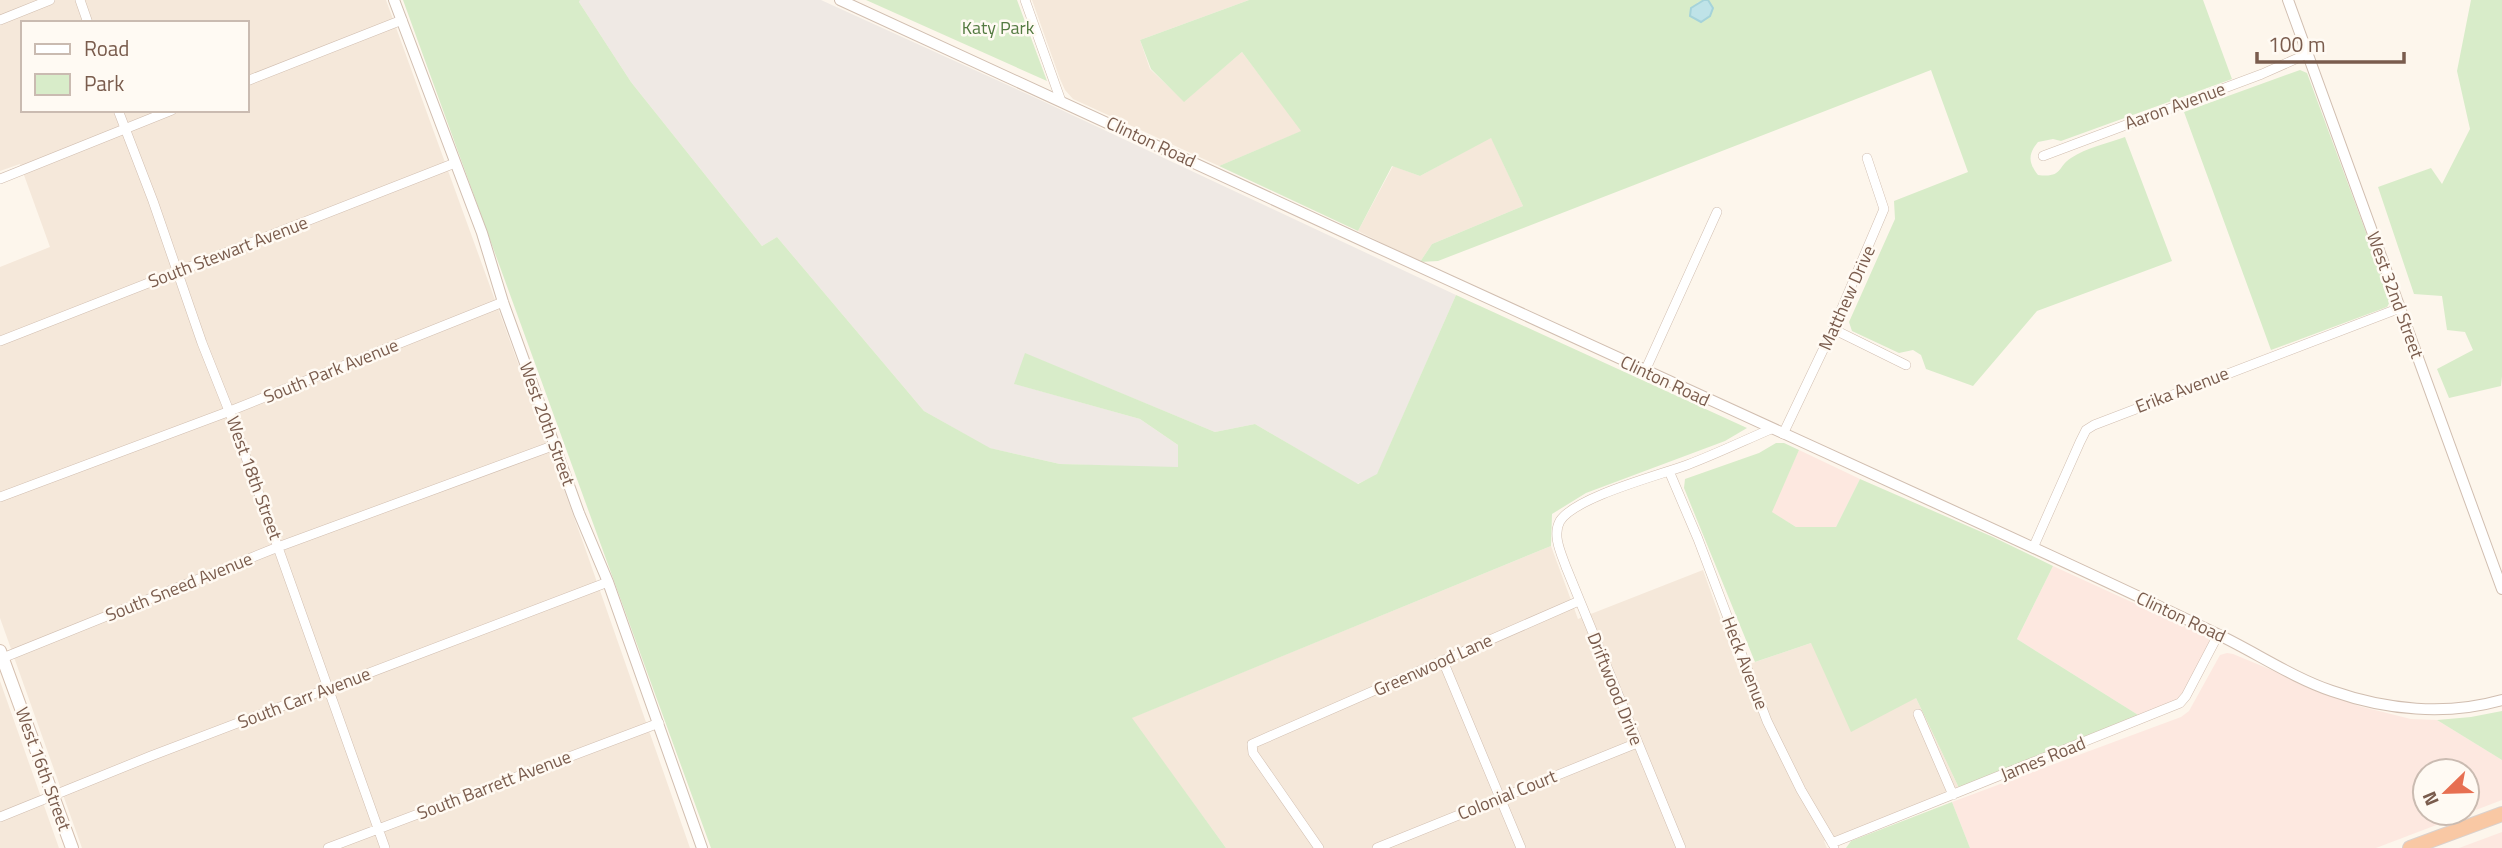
<svg xmlns="http://www.w3.org/2000/svg" width="2502" height="848" font-family="'Titillium Web',sans-serif">
<style>
.residential{fill:#f5e8da;fill-rule:evenodd}
.commercial{fill:#fde8e0;fill-rule:evenodd}
.industrial{fill:#efe9e4}
.green{fill:#d8ecc9}
.water{fill:#bfe3e8;stroke:#a5d3da;stroke-width:2}
.lines{fill:none;stroke-linecap:round;stroke-linejoin:round}
.minor-casing{stroke:#d1beb0;stroke-width:10}
.tertiary-casing{stroke:#d1beb0;stroke-width:12}
.secondary-casing{stroke:#d6c0b0;stroke-width:14}
.trunk-casing{stroke:#dad1cd;stroke-width:16}
.minor{stroke:#fff;stroke-width:9}
.tertiary{stroke:#fff;stroke-width:10}
.secondary{stroke:#fff;stroke-width:12}
.trunk{stroke:#f9c8a4;stroke-width:14}
.labels{text-anchor:middle;stroke-width:5;stroke-linejoin:round;paint-order:stroke}
.park-label{font-size:18px;fill:#537a41;stroke:#fffaf3}
.street-label{font-size:18px;fill:#7a5c4d;stroke:#fffaf3}
</style>
<rect width="100%" height="100%" fill="#fdf6ec"/>
<!-- residential -->
<path class="residential" d="M0 0H386L584 545 690 848H82L0 618V267L50 247 20 164 0 171ZM23 23H247V110H23Z
M1032 0H1249L1140 40 1150 69 1184 101 1242 52 1302 131 1219 166 1073 99 1065 90 1060 79Z
M1491 137 1523 206 1432 244 1420 262 1358 231 1393 166 1420 176Z
M1551 546 1578 619 1703 570 1738 668 1811 643 1916 698 1959 788 1824 841 1827 848H1226L1131 718Z
M0 681 59 848H0Z"/>
<!-- commercial -->
<path class="commercial" d="M1799 450 1860 479 1836 527H1796L1771 512Z
M2053 566 2208 637 2210 645 2181 702 2143 718 2017 639Z
M2227 653 2233 654 2359 706 2411 719 2437 720 2502 760V800L2376 848H1970L1952 802 2181 717 2189 711 2220 655ZM2425 771H2467V813H2425Z
M2502 832V848H2459Z"/>
<!-- industrial -->
<path class="industrial" d="M580 0H821L1036 98 1456 295 1377 475 1357 484 1255 424 1215 432 1026 354 1015 384 1140 419 1178 445V468L1060 464 989 448 924 411 777 237 762 246 631 82 579 2Z"/>
<!-- green -->
<path class="green" d="M403 0H580L579 2 631 82 762 246 777 237 924 411 990 448 1060 464 1178 467V445L1140 419 1014 384 1025 353 1215 432 1255 424 1358 484 1377 474 1456 295 1747 428 1725 441 1586 493 1552 514 1551 546 1132 718 1226 848H711Z
M866 0H1017L1047 81Z
M1249 0H1704L1697 3 1713 8 1708 0H2203L2232 79 2061 141 2053 139 2038 142C2028 154 2028 162 2038 175 2063 178 2057 167 2071 158 2086 148 2108 143 2125 137L2172 261 2037 311 1973 386 1926 369 1921 355 1913 350 1899 353 1852 331 1849 322 1895 219 1894 201 1968 172 1931 70 1438 261 1420 262 1432 244 1523 206 1491 138 1420 176 1392 166 1358 231 1219 166 1301 131 1242 52 1184 102 1151 69 1140 40Z
M2471 0H2502V376L2501 386 2449 398 2437 369 2473 350 2465 332 2447 330 2442 296 2414 294 2378 187 2431 168 2442 184 2470 129 2457 71Z
M2300 70 2307 73 2391 300 2387 307 2271 350 2184 112Z
M1776 443H1784L1799 450 1772 512 1796 527H1836L1860 479 1993 537 2053 566 2017 639 2143 718 1959 788 1916 698 1851 732 1811 643 1755 662 1684 488 1685 479 1759 453Z
M2502 711V760L2437 720 2471 717Z
M1952 802 1970 848H1846L1851 841Z"/>
<!-- water -->
<path class="water" d="M1704 0H1708L1713 8 1710 16 1701 22 1690 16 1691 8Z"/>
<g class="lines">
<!-- minor casing -->
<g class="minor-casing">
<path id="minor" d="M80 0 88 23
M1025 0 1061 101
M0 20 50 0
M247 81 402 20
M118 110 153 201 202 343 233 421 385 848
M2043 156 2262 74 2307 54
M0 179 172 110
M1833 329 1906 365
M0 341 455 163
M1645 371 1717 212
M1783 434 1833 329 1884 209 1867 158
M1669 471 1698 539 1767 721 1801 790 1834 846
M0 497 230 411 503 302
M2033 548 2080 442 2086 430 2094 425 2400 308
M0 659 278 547 555 445
M1443 661 1521 848
M1918 714 1953 795
M0 817 151 756 608 582
M1832 843 2180 703 2186 696 2218 635
M328 848 659 723
M1319 848 1253 753 1252 744 1579 601
M1377 848 1637 743
M1681 848 1566 567C1561 553 1552 535 1560 521 1575 497 1660 475 1687 465 1716 454 1743 441 1771 429"/>
</g>
<!-- tertiary casing -->
<g class="tertiary-casing">
<path id="tertiary" d="M394 0 482 233 503 302 579 513 608 582 702 848
M840 0C1206 167 1569 338 1936 503 2030 546 2124 589 2217 634 2255 652 2293 678 2332 691 2386 710 2446 716 2502 700
M2288 0 2502 589"/>
</g>
<!-- secondary casing -->
<g class="secondary-casing">
<path id="secondary" d="M0 651 72 848"/>
</g>
<!-- trunk casing -->
<g class="trunk-casing">
<path id="trunk" d="M2410 848 2502 814"/>
</g>
<!-- minor -->
<use href="#minor" class="minor"/>
<!-- tertiary -->
<use href="#tertiary" class="tertiary"/>
<!-- secondary -->
<use href="#secondary" class="secondary"/>
<!-- trunk -->
<use href="#trunk" class="trunk"/>
</g>
<g class="labels">
<!-- park labels -->
<g class="park-label">
<text x="998" y="34">Katy Park</text>
</g>
<!-- street labels -->
<g class="street-label">
<text transform="translate(2175 106) rotate(-20)" y="6">Aaron Avenue</text>
<text transform="translate(1151 142) rotate(25)" y="6">Clinton Road</text>
<text transform="translate(228 252) rotate(-21)" y="6">South Stewart Avenue</text>
<text transform="translate(2395 295) rotate(70)" y="6">West 32nd Street</text>
<text transform="translate(1847 298) rotate(-66)" y="6">Matthew Drive</text>
<text transform="translate(331 371) rotate(-22)" y="6">South Park Avenue</text>
<text transform="translate(1665 381) rotate(25)" y="6">Clinton Road</text>
<text transform="translate(2182 390) rotate(-21)" y="6">Erika Avenue</text>
<text transform="translate(547 424) rotate(70)" y="6">West 20th Street</text>
<text transform="translate(254 478) rotate(70)" y="6">West 18th Street</text>
<text transform="translate(179 587) rotate(-22)" y="6">South Sneed Avenue</text>
<text transform="translate(2181 617) rotate(25)" y="6">Clinton Road</text>
<text transform="translate(1745 663) rotate(69)" y="6">Heck Avenue</text>
<text transform="translate(1433 665) rotate(-24)" y="6">Greenwood Lane</text>
<text transform="translate(1615 689) rotate(68)" y="6">Driftwood Drive</text>
<text transform="translate(304 698) rotate(-21)" y="6">South Carr Avenue</text>
<text transform="translate(2043 759) rotate(-22)" y="6">James Road</text>
<text transform="translate(43 769) rotate(70)" y="6">West 16th Street</text>
<text transform="translate(494 785) rotate(-21)" y="6">South Barrett Avenue</text>
<text transform="translate(1507 795) rotate(-22)" y="6">Colonial Court</text>
</g>
</g>
<!-- legend -->
<rect x="21" y="21" width="228" height="91" fill="#fffaf3" stroke="#cabbb1" stroke-width="2"/>
<rect x="35" y="44" width="35" height="10" fill="#ffffff" stroke="#cabbb1" stroke-width="2"/>
<text x="84" y="56" font-size="21" fill="#7a5c4d">Road</text>
<rect x="35" y="74" width="35" height="21" fill="#d8ecc9" stroke="#cabbb1" stroke-width="2"/>
<text x="84" y="91" font-size="21" fill="#7a5c4d">Park</text>
<!-- north arrow -->
<g transform="translate(2446 792) rotate(247)"><circle r="33" fill="#fffaf3" stroke="#cabbb1" stroke-width="2"/>
<path d="M0-5L12 26L0 18L-12 26Z" fill="#e76f51"/>
<text y="-10" font-size="19" font-weight="bold" text-anchor="middle" fill="#7a5c4d">N</text>
</g>
<!-- scale -->
<path d="M2257 52v10h147v-10" fill="none" stroke="#7a5c4d" stroke-width="3.5"/>
<text x="2268" y="52" font-size="21" fill="#7a5c4d" stroke="#fffaf3" stroke-width="5" paint-order="stroke">100 m</text>
</svg>
